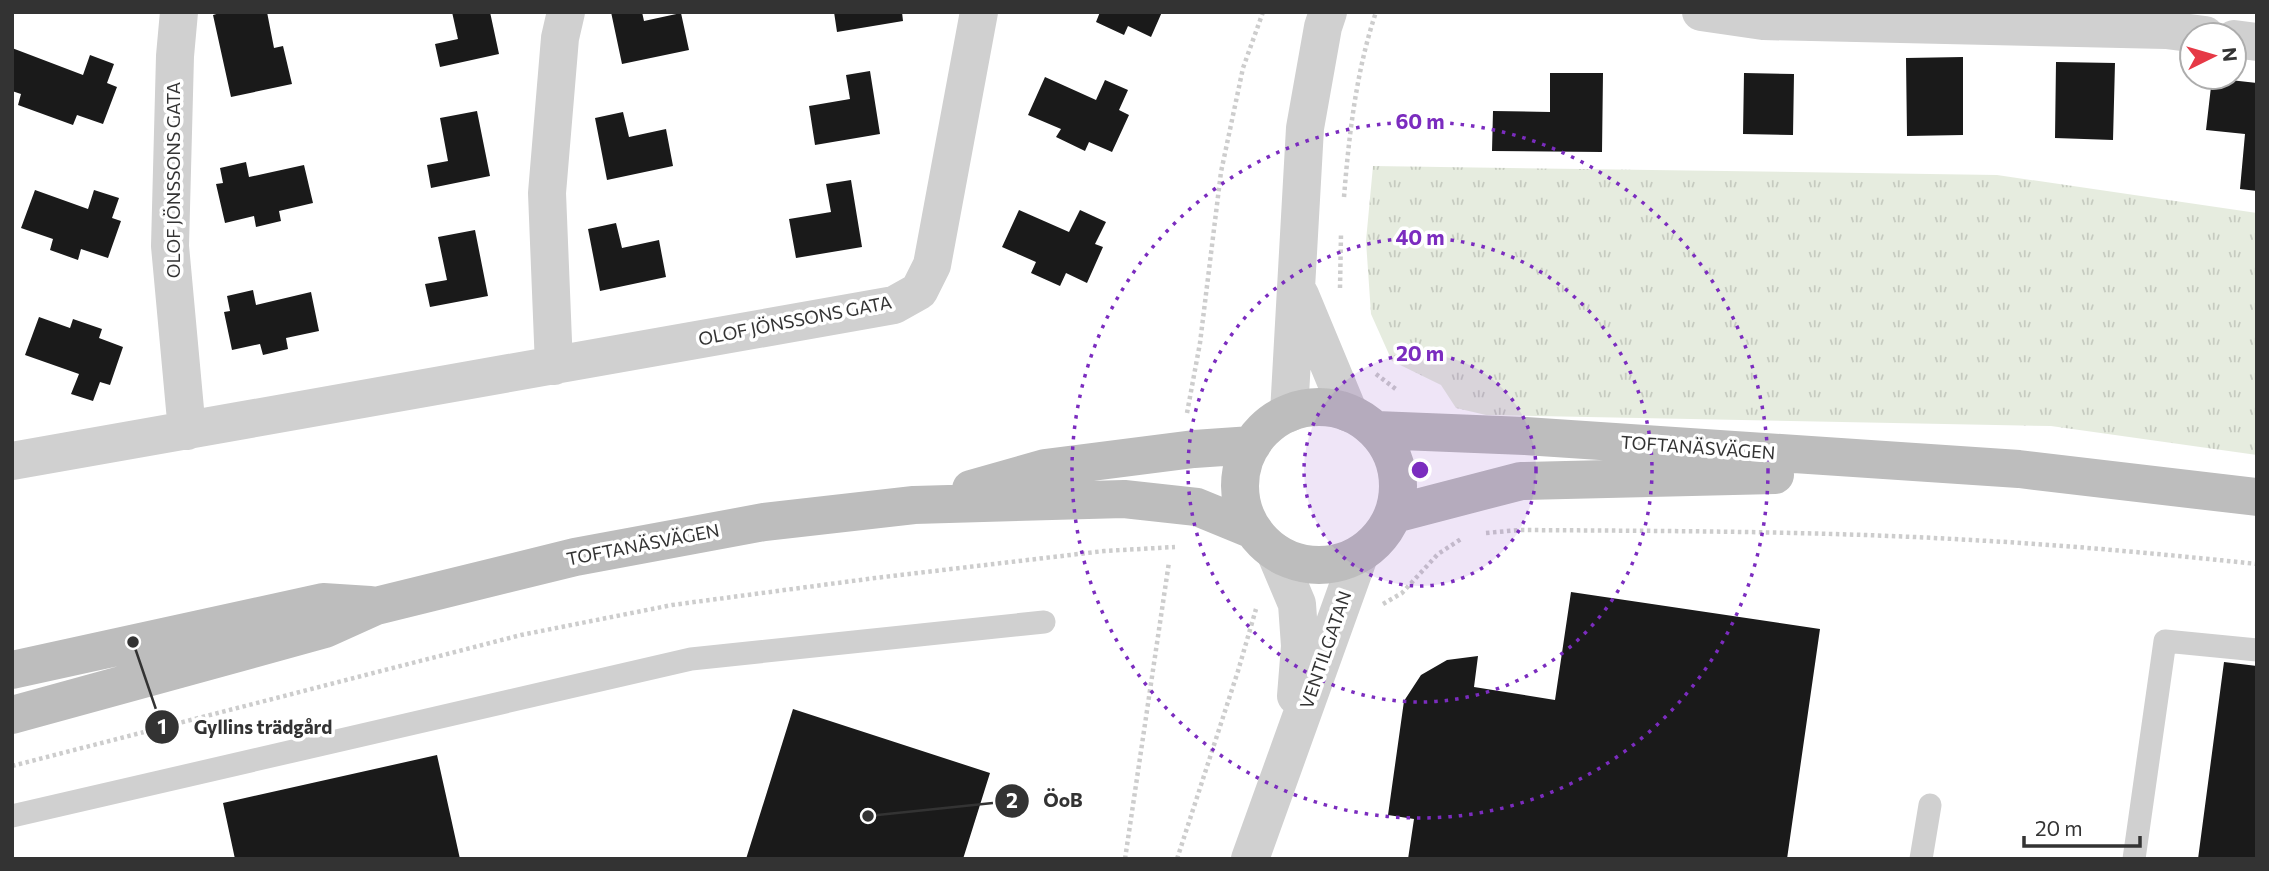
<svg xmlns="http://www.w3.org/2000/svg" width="2269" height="871" font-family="Commissioner,sans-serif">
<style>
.grass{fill:url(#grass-tufts)}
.building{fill:#1a1a1a}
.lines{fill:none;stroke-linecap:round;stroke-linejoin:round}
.path{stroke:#cdcdcd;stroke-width:4.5;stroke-dasharray:3.5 3.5;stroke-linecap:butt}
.lane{stroke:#d0d0d0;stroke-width:23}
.street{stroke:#d0d0d0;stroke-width:38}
.secondary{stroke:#bdbdbd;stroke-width:38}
.ring{fill:none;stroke:#7b2cbf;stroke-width:3.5;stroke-dasharray:3.5 7}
.labels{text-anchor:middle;stroke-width:7;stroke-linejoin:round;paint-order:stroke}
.street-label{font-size:18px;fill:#333;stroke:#fff}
.centre{fill:#7b2cbf;stroke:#fff;stroke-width:3.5}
.ring-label{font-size:21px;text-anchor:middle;font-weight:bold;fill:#7b2cbf;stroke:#fff;stroke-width:7;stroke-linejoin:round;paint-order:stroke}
.leader{fill:none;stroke:#333;stroke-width:2.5}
.callout-dot{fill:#333;stroke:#fff;stroke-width:2.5}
.mark-label{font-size:21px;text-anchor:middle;font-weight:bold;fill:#fff}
.callout-label{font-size:19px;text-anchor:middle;font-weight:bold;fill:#333;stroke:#fff;stroke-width:7;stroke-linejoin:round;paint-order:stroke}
</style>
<defs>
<pattern id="grass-tufts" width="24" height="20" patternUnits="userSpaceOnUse" patternTransform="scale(1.75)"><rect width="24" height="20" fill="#e6ecdf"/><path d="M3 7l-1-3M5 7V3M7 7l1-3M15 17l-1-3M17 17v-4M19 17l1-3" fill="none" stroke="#c6cbc0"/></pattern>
</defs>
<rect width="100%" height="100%" fill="#fff"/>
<!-- grass -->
<path class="grass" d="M1373 166 1997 175 2257 213V455L2051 426 1486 415 1456 408 1441 385 1392 361 1371 314 1366 241Z"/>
<!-- building -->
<path class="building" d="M223 12H267L274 48 283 46 292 84 231 97 213 15Z
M452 12H490L499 54 440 67 435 44 458 39Z
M611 12H642L644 21 681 13 689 50 622 64Z
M834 12H902L903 21 837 32Z
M1100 12H1162L1151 37 1128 26 1124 35 1096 22Z
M12 48 83 75 90 55 114 64 107 83 117 87 103 124 77 115 73 125 18 105 21 94 12 91Z
M1963 57V135L1907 136 1906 58Z
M2056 62 2115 63 2113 140 2055 138Z
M870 71 880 134 815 145 809 106 850 99 846 75Z
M1550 73H1603L1602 152 1492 151 1493 111 1550 112Z
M1744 73 1794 74 1793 135 1743 134Z
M1045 77 1096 100 1105 80 1128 90 1119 110 1129 115 1112 152 1089 142 1085 151 1056 137 1061 129 1028 115Z
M2212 78 2257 83V191L2240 189 2245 134 2206 130Z
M477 111 490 176 431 188 427 165 448 161 440 118Z
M623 112 629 137 666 129 673 166 607 180 595 118Z
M246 162 249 177 304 165 313 203 279 211 281 221 256 227 254 216 225 223 216 184 223 183 220 168Z
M851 180 862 247 796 258 789 219 831 212 826 184Z
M35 190 88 209 94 190 119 198 112 218 121 221 108 258 81 249 78 260 50 250 53 239 21 228Z
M1019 210 1069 232 1080 210 1106 222 1095 244 1103 247 1087 283 1066 273 1060 286 1031 273 1036 262 1002 247Z
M616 223 622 248 659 240 666 277 600 291 588 229Z
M475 230 488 296 430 307 425 284 447 280 438 237Z
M253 290 256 305 311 292 319 331 286 338 288 349 263 355 260 344 232 350 224 312 230 311 227 296Z
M39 317 70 328 73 319 102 329 99 338 123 347 110 385 100 382 93 401 71 394 79 374 25 355Z
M1571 592 1820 629 1787 859H1408L1414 819 1388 815 1404 701 1421 675 1447 660 1478 656 1474 687 1555 700Z
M2224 662 2257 666V859H2198Z
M793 709 990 773 963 859H746Z
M437 755 460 859H235L223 803Z"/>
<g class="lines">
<!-- path -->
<path class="path" d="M1344 197C1349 135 1356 72 1376 12
M1340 288 1341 234
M1376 374 1397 390
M1187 413 1200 343 1221 172 1243 68 1263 12
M1486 533 1519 530C1669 531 1820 531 1971 540 2066 545 2162 554 2257 564
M1383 604 1402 593 1438 554 1461 539
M12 766 521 635 672 605 875 578 1104 551 1175 547
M1125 859 1169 562
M1177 859 1238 671 1256 609"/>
<!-- lane -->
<path class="lane" d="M12 816 691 659 1044 622
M1921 859 1930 805
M2134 859 2165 641 2257 650"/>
<!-- street -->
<path class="street" d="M179 12 175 56 170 246 187 431
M1701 12 1763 21 2166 30 2205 35
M2234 39 2257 42
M1300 295 1349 413
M554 366 547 193 560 38 566 12
M1289 413 1305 128 1323 27 1328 12
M12 461 894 305 919 291 932 265 979 12
M1275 552 1297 604 1300 646 1296 696
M1250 859 1359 556"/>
<!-- secondary -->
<path class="secondary" d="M1240 486a79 79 0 1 1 158 0a79 79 0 1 1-158 0Z
M1376 430 1525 436 2019 469 2257 497
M971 489 1045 468 1194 449 1252 445
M1394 514 1521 481 1775 475
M12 670 323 602 370 605
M12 715 325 629 376 606 575 557 764 522 914 505 1124 499 1197 507 1253 530"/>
</g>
<!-- distance rings -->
<circle cx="1420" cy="470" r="116" fill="#7b2cbf" fill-opacity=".12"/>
<g class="ring">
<circle cx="1420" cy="470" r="116"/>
<circle cx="1420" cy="470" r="232"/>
<circle cx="1420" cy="470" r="348"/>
</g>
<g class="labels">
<!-- street labels -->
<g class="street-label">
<text transform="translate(174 180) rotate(-90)" y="6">OLOF JÖNSSONS GATA</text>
<text transform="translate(795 321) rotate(-11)" y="6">OLOF JÖNSSONS GATA</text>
<text transform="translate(1698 448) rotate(4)" y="6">TOFTANÄSVÄGEN</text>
<text transform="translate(643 545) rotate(-11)" y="6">TOFTANÄSVÄGEN</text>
<text transform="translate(1326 650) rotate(-71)" y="6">VENTILGATAN</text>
</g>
</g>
<circle cx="1420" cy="470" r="10" class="centre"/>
<g class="ring-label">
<text x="1420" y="129">60 m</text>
<text x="1420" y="245">40 m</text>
<text x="1420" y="361">20 m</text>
</g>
<!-- callouts -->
<path class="leader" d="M133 642L162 727M868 816L1012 801"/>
<g class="callout-dot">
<circle cx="133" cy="642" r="7"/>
<circle cx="868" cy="816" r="7"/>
<circle cx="162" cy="727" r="18"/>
<circle cx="1012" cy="801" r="18"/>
</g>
<g class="mark-label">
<text x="162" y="734">1</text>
<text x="1012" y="808">2</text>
</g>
<g class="callout-label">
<text x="263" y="734">Gyllins trädgård</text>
<text x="1063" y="807">ÖoB</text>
</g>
<!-- border -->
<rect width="2269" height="871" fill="none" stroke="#333333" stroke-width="28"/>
<!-- north arrow -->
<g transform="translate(2213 56) rotate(85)"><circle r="33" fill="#ffffff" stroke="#adadad" stroke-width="2"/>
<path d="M0-5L12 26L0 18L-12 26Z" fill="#e63946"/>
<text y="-10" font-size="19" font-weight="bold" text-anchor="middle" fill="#333333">N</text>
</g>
<!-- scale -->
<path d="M2024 836v10h116v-10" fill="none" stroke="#333333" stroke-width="3.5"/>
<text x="2035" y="836" font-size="21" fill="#333333" stroke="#ffffff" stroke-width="5" paint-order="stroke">20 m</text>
</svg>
